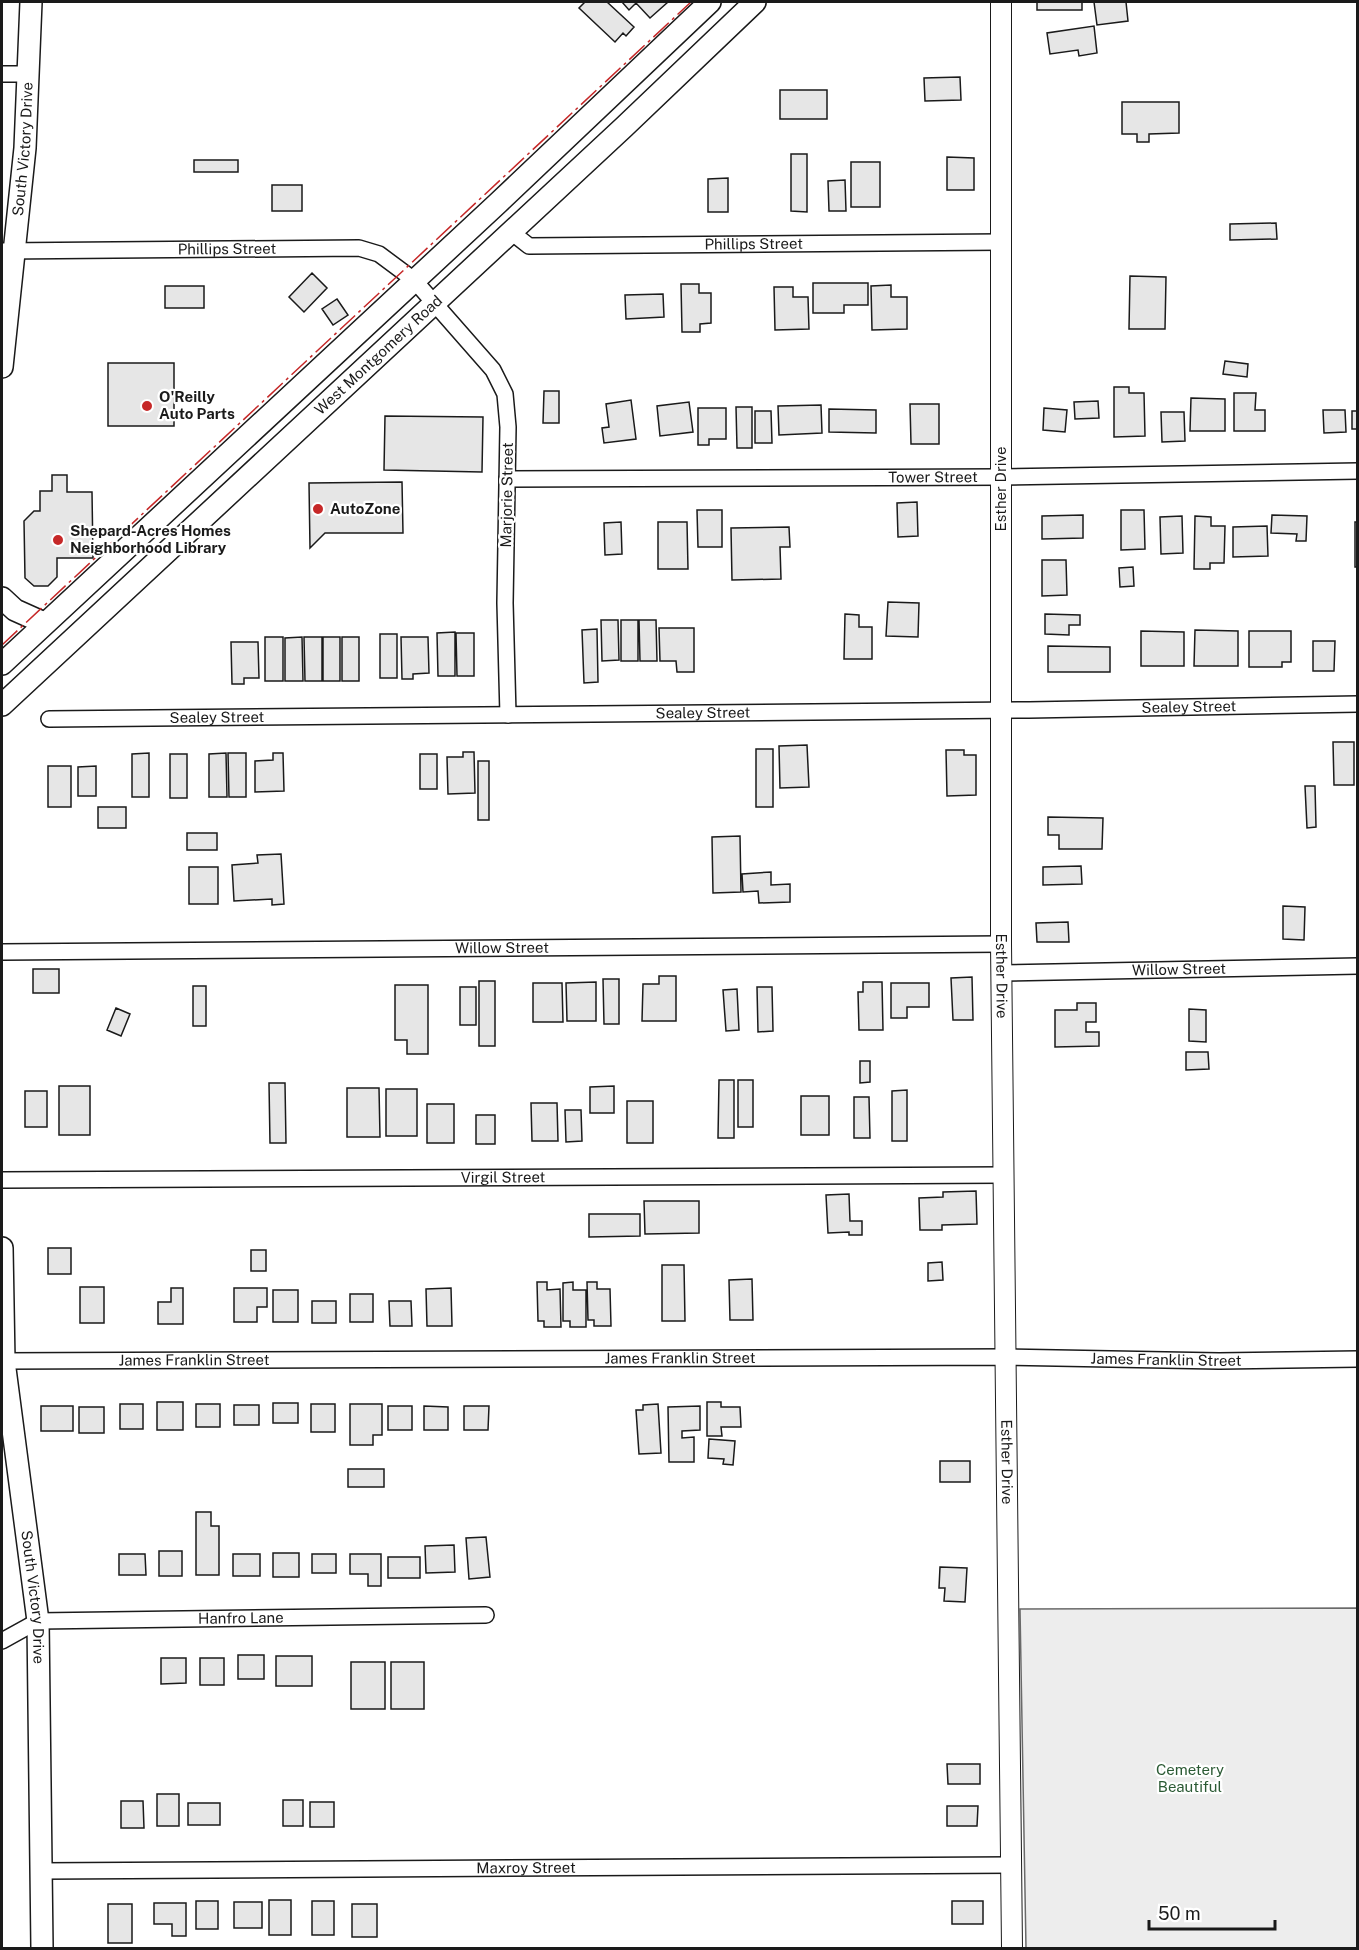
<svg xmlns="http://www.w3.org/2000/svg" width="1359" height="1950" font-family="'Public Sans',sans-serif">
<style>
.green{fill:#ededed;stroke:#6a6a6a;stroke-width:1.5}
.building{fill:#e6e6e6;stroke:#1a1a1a;stroke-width:1.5}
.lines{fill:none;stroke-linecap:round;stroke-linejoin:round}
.minor-casing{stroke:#1a1a1a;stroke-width:18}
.tertiary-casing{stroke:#1a1a1a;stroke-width:22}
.secondary-casing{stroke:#1a1a1a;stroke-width:24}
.minor{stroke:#fff;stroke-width:15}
.tertiary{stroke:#fff;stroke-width:20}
.secondary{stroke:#fff;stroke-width:21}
.power{stroke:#c62828;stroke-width:1.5;stroke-dasharray:21 4.5 3 4.5;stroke-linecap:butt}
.poi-dot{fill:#c62828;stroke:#fff;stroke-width:2}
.labels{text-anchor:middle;stroke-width:4.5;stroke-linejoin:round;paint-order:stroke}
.street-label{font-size:15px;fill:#1a1a1a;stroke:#fff}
.poi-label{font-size:15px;font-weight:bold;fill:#1a1a1a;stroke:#fff;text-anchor:start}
.park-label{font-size:15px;fill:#2b5a34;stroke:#fff}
</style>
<rect width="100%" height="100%" fill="#fff"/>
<!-- green -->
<path class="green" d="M1357 1608V1948H1026L1020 1609Z"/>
<!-- building -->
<path class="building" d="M585 2H607L634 27 626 36 623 33 615 42 579 8Z
M622 2H668L650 18 636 3 629 10Z
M1037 2H1082V10H1037Z
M1094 2H1126L1128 21 1097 25Z
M1094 26 1097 53 1079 56 1078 50 1050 54 1047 33Z
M960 77 961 100 925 101 924 78Z
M780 90H827V119H780Z
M1122 102H1179V133L1149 134V142H1137V134H1122Z
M791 154H807V212L791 211Z
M947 157 974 158V190H947Z
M194 160H238V172H194Z
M851 162H880V207H851Z
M728 178V212H708V179Z
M845 180 846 211H829L828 181Z
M272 185H302V211H272Z
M1276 223 1277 239 1230 240V224Z
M312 273 327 288 304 312 289 297Z
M1130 276 1166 277 1165 329H1129Z
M813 283H868V305H844V313H813Z
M681 284H699V293H711V323L700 324V332H682Z
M891 285V297H907V329L872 330 871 286Z
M165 286H204V308H165Z
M774 287H793V297H808L809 329 775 330Z
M663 294 664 317 626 319 625 295Z
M337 299 348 315 333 325 322 309Z
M1225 361 1248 364 1247 377 1223 374Z
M108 363H174V426H108Z
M1114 387H1129V393H1144L1145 436 1114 437Z
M544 391H559V423H543Z
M1234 393H1256L1255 410H1265V431H1234Z
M1191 398 1225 399V431H1190Z
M631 400 636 439 604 443 602 428 609 427 606 404Z
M1098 401 1099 418 1075 419 1074 402Z
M689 402 693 432 660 436 657 406Z
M910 404H939V444H911Z
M821 405 822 433 779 435 778 406Z
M736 407H752V448H737Z
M698 408H726V439H709V445H698Z
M1044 408 1067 410 1065 432 1043 430Z
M829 409 876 410V433L829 432Z
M1323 410H1345L1346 432 1324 433Z
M755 411H771L772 443H755Z
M1352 411H1358V429H1352Z
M1161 412H1184L1185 441 1162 442Z
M385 416 483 417 482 472 384 470Z
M52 475H67V492H92L93 558H57V577L48 586H34L25 578 24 521 34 511H40V491H52Z
M402 482 403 533H325L310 548 309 483Z
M917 502 918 536 898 537 897 503Z
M697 510H722V547H698Z
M1121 510H1144L1145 549 1121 550Z
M1083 515V538L1042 539V516Z
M1272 515 1307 516 1306 541H1296L1297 534 1271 533Z
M1182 516 1183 553 1161 554 1160 517Z
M1195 516 1211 517V526H1225L1224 563H1210V569H1194Z
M621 522 622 554 605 555 604 523Z
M658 522H687L688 569H658Z
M1355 522H1358V567H1355Z
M1267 526 1268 556 1233 557V527Z
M789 527 790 547H780L781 579 732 580 731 528Z
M1042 560H1066L1067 595 1042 596Z
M1133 567 1134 586 1120 587 1119 568Z
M888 602 919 603 918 637 886 636Z
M845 614 859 615V627H872V659H844Z
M1045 614 1080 615V625H1069V635L1045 634Z
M601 620H618L619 660 602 661Z
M621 620H638V661H621Z
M639 620H656L657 661H640Z
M659 628H694V672H677L676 661H660Z
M597 629 598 682 584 683 582 630Z
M1195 630 1238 631V666H1194Z
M1141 631 1184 632V666H1141Z
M1249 631H1291V662H1282V667H1249Z
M455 632V676H438L437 633Z
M456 633H474V676H457Z
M380 634H397V678H380Z
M265 637H283V681H265Z
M302 637 303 681H285V638Z
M304 637H322V681H305Z
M323 637H340V681H323Z
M342 637H359V681H342Z
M401 637H428L429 673 413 674V679H402Z
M1313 641H1335L1334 671H1313Z
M231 642H258L259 678H244V684H232Z
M1048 646 1110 647V672H1048Z
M1333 742H1354V785H1334Z
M807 745 809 787 780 788 779 746Z
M756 749H773V807H756Z
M946 750H964V755H976V795L947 796Z
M463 752H474L475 793 448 794 447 757H463Z
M149 753V797H132V754Z
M226 753 227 797H209V754Z
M228 753H246V797H229Z
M273 753H283L284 791 255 792V761L273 760Z
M170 754H187V798H170Z
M420 754H437V789H420Z
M478 761H489V820H478Z
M48 766H71V807H48Z
M96 766V796H78V767Z
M1305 786H1315L1316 827 1307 828Z
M98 807H126V828H98Z
M1048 817 1103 818 1102 849H1059V835H1048Z
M187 833H217V850H187Z
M740 836 741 892 713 893 712 837Z
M281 854 284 904 272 905V899L234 901 232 865 258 863 257 855Z
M1081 866 1082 884 1043 885V867Z
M189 867H218V904H189Z
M771 872V885L790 884V902L759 903 758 891 743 892 742 874Z
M1283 906 1305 907 1304 940 1283 939Z
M1068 922 1069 942H1037L1036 923Z
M33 969H59V993H33Z
M659 976H676V1021H642L643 984H659Z
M972 977 973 1020H953L951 978Z
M603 979H619V1024H604Z
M479 981H495V1046H479Z
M596 982V1021H567L566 983Z
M863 982H882L883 1030H859L858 992H863Z
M533 983H562L563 1022H533Z
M891 983H929V1007H907V1018H891Z
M395 985H428V1054H407V1040H395Z
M193 986H206V1026H193Z
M460 987H476V1025H460Z
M757 987H772L773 1031 758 1032Z
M737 989 739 1030 726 1031 723 990Z
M1077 1003H1096V1022H1086V1032H1099V1046L1055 1047V1010H1077Z
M116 1008 130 1014 121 1036 107 1030Z
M1189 1009 1206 1010V1042L1189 1041Z
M1186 1052H1208L1209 1069 1186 1070Z
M860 1061H870V1082L860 1083Z
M719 1080H734V1138H718Z
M738 1080H753V1127H738Z
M269 1083H285L286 1143H270Z
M59 1086H90V1135H59Z
M614 1086V1113H590V1087Z
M347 1088H379L380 1137H347Z
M386 1089H417V1136H386Z
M907 1090V1141H892V1091Z
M25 1091H47V1127H25Z
M801 1096H829V1135H801Z
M854 1097H869L870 1138H854Z
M627 1101H653V1143H627Z
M531 1103H557L558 1141H532Z
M427 1104H454V1143H427Z
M565 1110H581L582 1141 566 1142Z
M476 1115H495V1144H476Z
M976 1191 977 1224 942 1225V1230H920L919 1198 943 1197V1192Z
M849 1194 850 1221H862V1235H849V1232L828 1233 826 1195Z
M644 1201H699V1233L645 1234Z
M589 1214H640V1236L589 1237Z
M48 1248H71V1274H48Z
M251 1250H266V1271H251Z
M942 1262 943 1280 928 1281V1263Z
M662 1265H684L685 1321H662Z
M752 1279 753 1320H730L729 1280Z
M537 1282H547V1290L560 1289 561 1327H544V1321H538Z
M573 1282V1290H586V1327H570V1321H563V1283Z
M587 1282H597V1289H610L611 1326H594V1320H588Z
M80 1287H104V1323H80Z
M171 1288H183V1324H158V1302H171Z
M234 1288H267V1307H257V1322H234Z
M451 1288 452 1326H427L426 1289Z
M273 1290H298V1322H273Z
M350 1294H373V1322H350Z
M312 1301H336V1323H312Z
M389 1301H411L412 1326H390Z
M157 1402H183V1430H157Z
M707 1402H721V1407H740L741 1427H721L722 1436H707Z
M273 1403H298V1423H273Z
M120 1404H143V1429H120Z
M196 1404H220V1427H196Z
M311 1404H335V1432H311Z
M350 1404H382V1435H373V1445H350Z
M658 1404 661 1453 639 1454 636 1410H643V1405Z
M234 1405H259V1425H234Z
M41 1406H73V1431H41Z
M388 1406H412V1430H388Z
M424 1406 448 1407V1430H424Z
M464 1406H489L488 1430H464Z
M700 1406V1430L682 1431V1438L694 1437V1462H669L668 1407Z
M79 1407H104V1433H79Z
M709 1439 735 1441 733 1465 723 1464 724 1459 708 1458Z
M940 1461H970V1482H940Z
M348 1469H384V1487H348Z
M196 1512H211V1526H219V1575H196Z
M486 1537 490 1577 469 1579 466 1538Z
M454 1545 455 1572 426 1573 425 1546Z
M159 1551H182V1576H159Z
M273 1553H299V1577H273Z
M119 1554H145L146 1575H119Z
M233 1554H260V1576H233Z
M312 1554H336V1573H312Z
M350 1554H381V1586H368V1574H350Z
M388 1557H420V1578H388Z
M940 1567 967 1568 965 1602 944 1601 945 1588H939Z
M238 1655H264V1679H238Z
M276 1656H312V1686H276Z
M161 1658H186V1683L161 1684Z
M200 1658H224V1685H200Z
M351 1662H385V1709H351Z
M391 1662H424V1709H391Z
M947 1764H980V1784H948Z
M157 1794H179V1826H157Z
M283 1800H303V1826H283Z
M121 1801H143L144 1828H121Z
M310 1802H334V1827H310Z
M188 1803H220V1825H188Z
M947 1806H978L977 1826H947Z
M269 1900H291V1935H269Z
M196 1901H218V1929H196Z
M312 1901H334V1935H312Z
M952 1901H983V1924H952Z
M234 1902H262V1928H234Z
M154 1903H186V1936H172V1924H154Z
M108 1904H132V1943H108Z
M352 1904H377V1937H352Z"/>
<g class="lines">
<!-- minor casing -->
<g class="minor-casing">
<g id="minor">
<path d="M2 74H30"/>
<path id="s1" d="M510 231 529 246 1001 242"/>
<path id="s2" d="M2 251 359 248 379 254 414 280 493 370 505 394 508 427 505 603 508 715"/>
<path id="s3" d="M507 479 1001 477 1358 471"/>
<path id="s4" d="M49 719 1029 710 1358 704"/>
<path id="s5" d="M2 952 1001 944"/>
<path id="s6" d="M1001 973 1358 966"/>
<path id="s7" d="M2 1180 1004 1175"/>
<path id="s8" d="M2 1361 1007 1357 1219 1361 1358 1359"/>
<path id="s9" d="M2 1641 38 1621 486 1615"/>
<path id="s10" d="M42 1871 1012 1865"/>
</g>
</g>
<!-- tertiary casing -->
<g class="tertiary-casing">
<g id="tertiary">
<path id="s11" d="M1001 2V944L1012 1948"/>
</g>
</g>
<!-- secondary casing -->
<g class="secondary-casing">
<g id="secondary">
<path id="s12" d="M2 367 25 148 31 2"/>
<path d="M2 598 15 610 44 623"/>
<path d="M2 664 498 203 710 2"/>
<path id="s13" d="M2 705 624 127 755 2"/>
<path id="s14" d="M2 1248 4 1361 38 1621 42 1948"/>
</g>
</g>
<!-- minor -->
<use href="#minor" class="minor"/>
<!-- tertiary -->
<use href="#tertiary" class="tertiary"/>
<!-- secondary -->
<use href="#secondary" class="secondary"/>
<!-- power -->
<path class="power" d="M2 645 691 2"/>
</g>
<!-- markers -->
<g class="poi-dot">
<circle cx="147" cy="406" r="6"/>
<circle cx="318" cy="509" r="6"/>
<circle cx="58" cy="540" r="6"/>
</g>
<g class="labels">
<!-- street labels -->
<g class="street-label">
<text dy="5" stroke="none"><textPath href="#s12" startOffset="219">South Victory Drive</textPath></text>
<text dy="5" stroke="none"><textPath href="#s1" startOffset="249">Phillips Street</textPath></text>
<text dy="5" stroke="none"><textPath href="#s2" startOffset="225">Phillips Street</textPath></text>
<text dy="5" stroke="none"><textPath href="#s13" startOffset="514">West Montgomery Road</textPath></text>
<text dy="5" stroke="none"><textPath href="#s3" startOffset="426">Tower Street</textPath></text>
<text transform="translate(1001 489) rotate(-90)" y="5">Esther Drive</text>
<text transform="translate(507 495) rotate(-89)" y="5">Marjorie Street</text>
<text dy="5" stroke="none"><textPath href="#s4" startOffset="1140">Sealey Street</textPath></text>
<text dy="5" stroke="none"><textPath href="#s4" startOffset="654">Sealey Street</textPath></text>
<text dy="5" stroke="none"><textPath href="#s4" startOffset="168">Sealey Street</textPath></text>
<text dy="5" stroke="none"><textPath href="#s5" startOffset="500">Willow Street</textPath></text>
<text dy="5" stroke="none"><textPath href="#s6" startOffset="178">Willow Street</textPath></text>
<text dy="5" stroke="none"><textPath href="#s11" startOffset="974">Esther Drive</textPath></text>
<text dy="5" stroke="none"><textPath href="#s7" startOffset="501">Virgil Street</textPath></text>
<text dy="5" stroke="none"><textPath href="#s8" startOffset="678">James Franklin Street</textPath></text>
<text dy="5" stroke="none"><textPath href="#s8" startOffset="1164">James Franklin Street</textPath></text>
<text dy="5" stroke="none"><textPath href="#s8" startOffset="192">James Franklin Street</textPath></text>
<text dy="5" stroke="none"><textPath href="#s11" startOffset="1460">Esther Drive</textPath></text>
<text dy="5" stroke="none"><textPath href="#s14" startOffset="351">South Victory Drive</textPath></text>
<text dy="5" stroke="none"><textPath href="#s9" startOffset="244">Hanfro Lane</textPath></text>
<text dy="5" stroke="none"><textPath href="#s10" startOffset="484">Maxroy Street</textPath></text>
</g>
<!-- poi labels -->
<g class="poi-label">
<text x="159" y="402">O'Reilly<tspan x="159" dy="17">Auto Parts</tspan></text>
<text x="330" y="514">AutoZone</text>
<text x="70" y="536">Shepard-Acres Homes<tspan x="70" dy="17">Neighborhood Library</tspan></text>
</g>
<!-- park labels -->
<g class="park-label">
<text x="1190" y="1775">Cemetery<tspan x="1190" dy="17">Beautiful</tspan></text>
</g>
</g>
<!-- border -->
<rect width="1359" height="1950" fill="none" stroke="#1a1a1a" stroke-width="6"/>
<!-- scale -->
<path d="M1149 1920v9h126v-9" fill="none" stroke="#1a1a1a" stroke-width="3"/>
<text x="1158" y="1920" font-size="18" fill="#1a1a1a" stroke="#ffffff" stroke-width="4.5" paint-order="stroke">50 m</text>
</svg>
